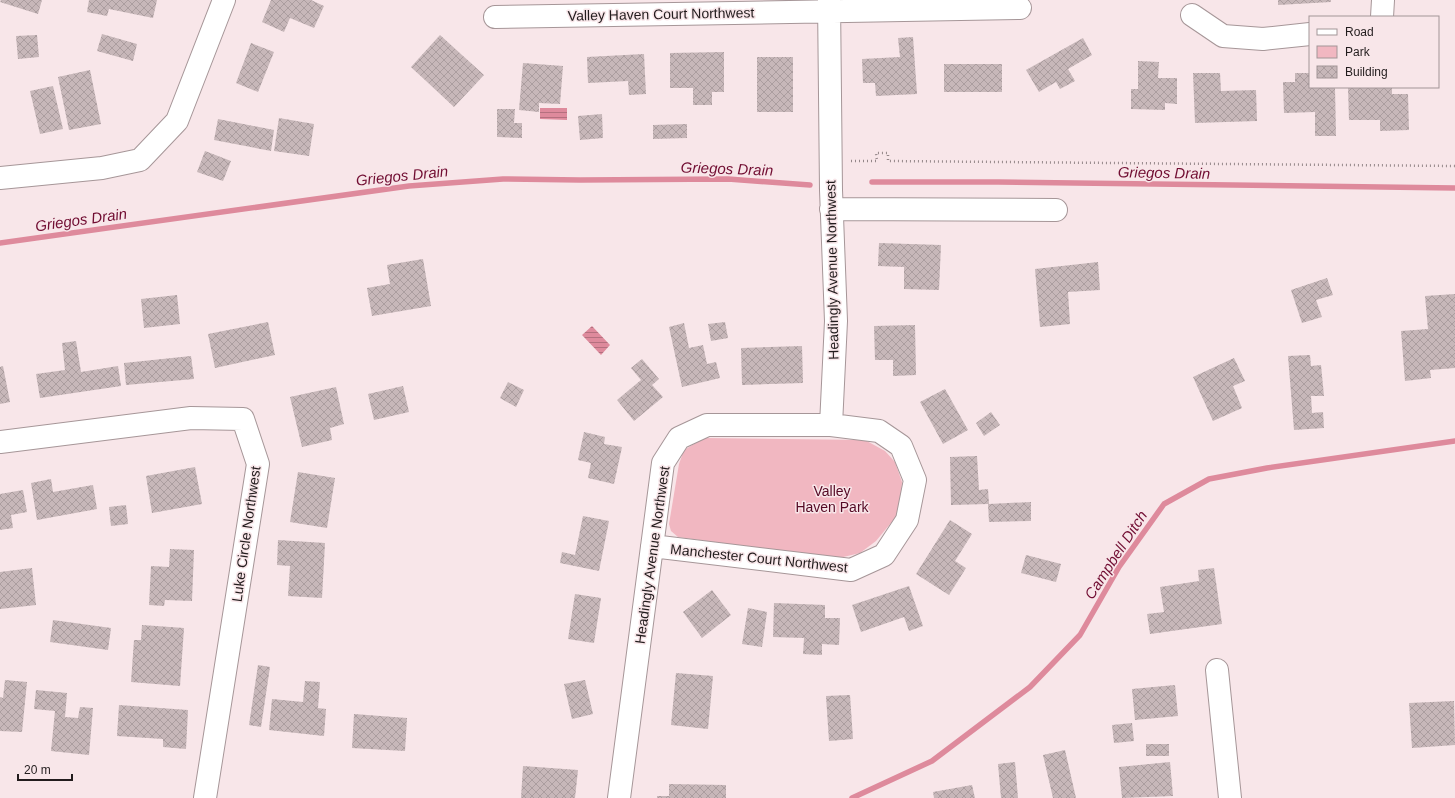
<svg xmlns="http://www.w3.org/2000/svg" width="1455" height="798" font-family="Arial,sans-serif">
<style>
.park{fill:#f1b7c1}
.water{fill:url(#water-rules)}
.lines{fill:none;stroke-linecap:round;stroke-linejoin:round}
.stream{stroke:#de8a9c;stroke-width:5.5}
.building{fill:url(#building-cross-hatch)}
.minor-casing{stroke:#a69698;stroke-width:24}
.path{stroke:#948789;stroke-width:2.5;stroke-dasharray:1 3;stroke-linecap:butt}
.minor{stroke:#fff;stroke-width:22}
.labels{text-anchor:middle;stroke-width:3;stroke-linejoin:round;paint-order:stroke}
.street-label{font-size:14px;fill:#221c1d;stroke:#f8e6e9}
.park-label{font-size:14px;fill:#550a25;stroke:#f8e6e9}
.water-label{font-size:15px;font-style:italic;fill:#710d32;stroke:#f8e6e9}
</style>
<defs>
<pattern id="water-rules" width="6" height="5" patternUnits="userSpaceOnUse"><rect width="6" height="5" fill="#de8a9c"/><path d="M0 2.5h6" fill="none" stroke="#b4707f"/></pattern>
<pattern id="building-cross-hatch" width="8" height="8" patternUnits="userSpaceOnUse"><rect width="8" height="8" fill="#c7b7b9"/><path d="M0 0l8 8M0 8l8-8" fill="none" stroke="#ab9d9f"/></pattern>
</defs>
<rect width="100%" height="100%" fill="#f8e6e9"/>
<!-- park -->
<path class="park" d="M704 438 865 440 885 451 895 462 902 482 900 512 876 541 860 553 835 559 678 537 671 531 669 524 679 464 684 450Z"/>
<!-- water -->
<path class="water" d="M540 108H567V120L540 119Z
M592 326 610 345 601 355 582 335Z"/>
<g class="lines">
<!-- stream -->
<path class="stream" d="M872 182H998L1455 188
M0 243 409 186 503 179 580 180 728 179 810 185
M852 798 932 761 1030 687 1080 635 1119 567 1164 504 1209 479 1267 468 1455 441"/>
</g>
<!-- building -->
<path class="building" d="M1 0H42L38 14 0 2Z
M89 0H157L153 18 109 9 107 16 87 12Z
M271 0H311L324 6 314 28 290 18 284 32 262 22Z
M1278 0H1331V2L1278 5Z
M102 34 137 44 133 61 97 51Z
M37 35 39 57 18 59 16 36Z
M440 35 484 75 454 107 411 67Z
M913 37 917 94 876 96 875 83H863L862 59 900 57 898 38Z
M1083 38 1092 55 1068 69 1075 81 1060 89 1056 82 1039 92 1026 70Z
M251 43 274 52 258 92 236 83Z
M724 52V92H712V105H693V88H670V53Z
M644 54 646 94 629 95 628 81 588 83 587 57Z
M757 57H793V112H757Z
M1138 61 1159 62 1158 78H1177V104L1165 103V110L1131 109V89H1138Z
M523 63 563 66 560 104 539 103V112L519 110Z
M944 64H1002V92H944Z
M90 70 101 124 69 130 58 77Z
M1193 73H1220L1221 91 1256 90 1257 121 1195 123Z
M1295 73H1310V87H1335L1336 136H1315V112L1284 113 1283 82H1295Z
M53 86 63 129 40 134 30 91Z
M1348 87H1392V94H1408L1409 130 1380 131V120H1349Z
M497 109H515L514 123H522V138L497 137Z
M602 114 603 138 580 140 578 116Z
M279 118 314 124 309 156 274 151Z
M218 119 274 130 271 151 214 140Z
M687 124V138L653 139V125Z
M205 151 231 161 223 181 197 172Z
M879 243 941 245 939 290 904 289V267L878 266Z
M423 259 431 306 372 316 367 288 390 284 387 265Z
M1098 262 1100 290 1068 292 1070 324 1040 327 1035 269Z
M1327 278 1333 295 1316 300 1322 317 1302 323 1291 290Z
M1455 294V368L1430 370 1431 378 1405 381 1401 331 1428 329 1425 296Z
M177 295 180 324 144 328 141 299Z
M268 322 275 355 215 368 208 334Z
M725 322 728 338 711 341 708 324Z
M684 323 689 348 703 345 707 364 716 362 720 378 682 387 669 327Z
M915 325 916 375 893 376V360H875L874 326Z
M76 341 81 372 118 366 121 386 40 398 36 374 65 370 62 343Z
M802 346 803 383 742 385 741 348Z
M1310 355 1311 366 1321 365 1324 396H1311L1312 413 1323 412 1324 428 1294 430 1288 356Z
M191 356 194 379 126 385 124 363Z
M1234 358 1245 381 1233 386 1242 408 1213 421 1193 377Z
M642 359 659 379 652 385 663 397 634 421 617 400 641 380 631 368Z
M3 366 10 402 0 404V367Z
M508 382 524 390 516 407 500 398Z
M403 386 409 412 374 420 368 394Z
M336 387 344 424 330 428 332 440 302 447 290 397Z
M945 389 968 430 943 444 920 402Z
M991 412 1000 425 984 436 976 423Z
M584 432 605 437 604 444 622 447 614 484 588 478 591 463 578 460Z
M977 456 979 490 988 489 989 504 1031 502V521L989 522 988 504 951 505 950 457Z
M195 467 202 504 152 513 146 476Z
M298 472 335 478 327 528 290 522Z
M51 479 53 492 93 485 97 509 37 520 31 483Z
M23 490 27 512 11 515 13 528 0 530V494Z
M126 505 128 524 111 526 109 507Z
M583 516 609 521 599 571 560 563 562 552 575 555Z
M950 520 972 534 955 561 966 568 949 595 916 574Z
M278 540 325 543 322 598 288 596 290 566 277 565Z
M170 549 194 550 192 601 165 600 164 606 149 605 151 566 169 567Z
M1026 555 1061 564 1056 582 1021 573Z
M32 568 36 605 0 609V572Z
M1214 568 1222 624 1150 634 1147 614 1164 612 1160 587 1199 581 1198 570Z
M909 586 923 626 909 631 904 617 861 632 852 605Z
M712 590 731 615 702 638 683 612Z
M575 594 601 598 594 643 568 639Z
M774 603 825 605V618H840L839 645 822 644V655L803 654 804 638 773 637Z
M748 608 767 612 762 647 742 644Z
M53 620 111 628 108 650 50 642Z
M142 625 184 628 180 686 131 682 134 640H141Z
M258 665 270 667 261 727 249 725Z
M676 673 713 676 708 729 671 725Z
M5 680 27 682 22 732 0 731V697L3 698Z
M585 680 593 714 572 719 564 684Z
M305 681 320 682 318 708 326 709 324 736 269 730 272 699 303 702Z
M1175 685 1178 716 1135 720 1132 689Z
M36 690 67 693 65 717 78 718 80 707 93 708 89 755 51 751 55 711 34 709Z
M850 695 853 739 829 741 826 696Z
M1454 701 1455 745 1412 748 1409 703Z
M119 705 188 710 186 749 163 747V739L117 736Z
M354 714 407 718 405 751 352 748Z
M1132 723 1134 741 1114 743 1112 725Z
M1146 744H1169V756H1146Z
M1065 750 1076 798H1053L1043 755Z
M1015 762 1018 798H1001L998 764Z
M1170 762 1173 796 1122 798 1119 767Z
M523 766 578 770 575 798H521Z
M669 784 726 785V798H657V796H669Z
M972 785 975 798H934L933 792Z"/>
<g class="lines">
<!-- minor casing -->
<g class="minor-casing">
<path id="minor" d="M829 0 831 190 836 321 831 425
M1192 15 1223 36 1263 39 1310 34
M495 17 1020 8
M1382 17 1383 0
M0 178 102 168 140 160 177 121 224 0
M831 209 1056 210
M0 442 191 418 243 419 258 464 205 798
M1217 670 1230 798
M619 798 663 463 679 438 707 425H831L879 431 901 446 915 480 907 520 884 555 851 570 652 546"/>
</g>
<!-- path -->
<path class="path" d="M851 161H877L876 153H888V161L1455 166"/>
<!-- minor -->
<use href="#minor" class="minor"/>
</g>
<g class="labels">
<!-- street labels -->
<g class="street-label">
<text transform="translate(661 14) rotate(-1)" y="5">Valley Haven Court Northwest</text>
<text transform="translate(832 270) rotate(-91)" y="5">Headingly Avenue Northwest</text>
<text transform="translate(246 534) rotate(-82)" y="5">Luke Circle Northwest</text>
<text transform="translate(652 555) rotate(-82)" y="5">Headingly Avenue Northwest</text>
<text transform="translate(759 558) rotate(6)" y="5">Manchester Court Northwest</text>
</g>
<!-- park labels -->
<g class="park-label">
<text x="832" y="496">Valley<tspan x="832" dy="16">Haven Park</tspan></text>
</g>
<!-- water labels -->
<g class="water-label">
<text transform="translate(727 169) rotate(2)" y="5">Griegos Drain</text>
<text transform="translate(1164 173) rotate(1)" y="5">Griegos Drain</text>
<text transform="translate(402 176) rotate(-6)" y="5">Griegos Drain</text>
<text transform="translate(81 220) rotate(-8)" y="5">Griegos Drain</text>
<text transform="translate(1116 555) rotate(-57)" y="5">Campbell Ditch</text>
</g>
</g>
<!-- legend -->
<rect x="1309" y="16" width="130" height="72" fill="#f8e6e9" stroke="#a29597"/>
<rect x="1317" y="29" width="20" height="6" fill="#ffffff" stroke="#a29597"/>
<text x="1345" y="36" font-size="12" fill="#221c1d">Road</text>
<rect x="1317" y="46" width="20" height="12" fill="#f1b7c1" stroke="#a29597"/>
<text x="1345" y="56" font-size="12" fill="#221c1d">Park</text>
<rect x="1317" y="66" width="20" height="12" fill="url(#building-cross-hatch)" stroke="#a29597"/>
<text x="1345" y="76" font-size="12" fill="#221c1d">Building</text>
<!-- scale -->
<path d="M18 774v6h54v-6" fill="none" stroke="#221c1d" stroke-width="2"/>
<text x="24" y="774" font-size="12" fill="#221c1d" stroke="#f8e6e9" stroke-width="3" paint-order="stroke">20 m</text>
</svg>
